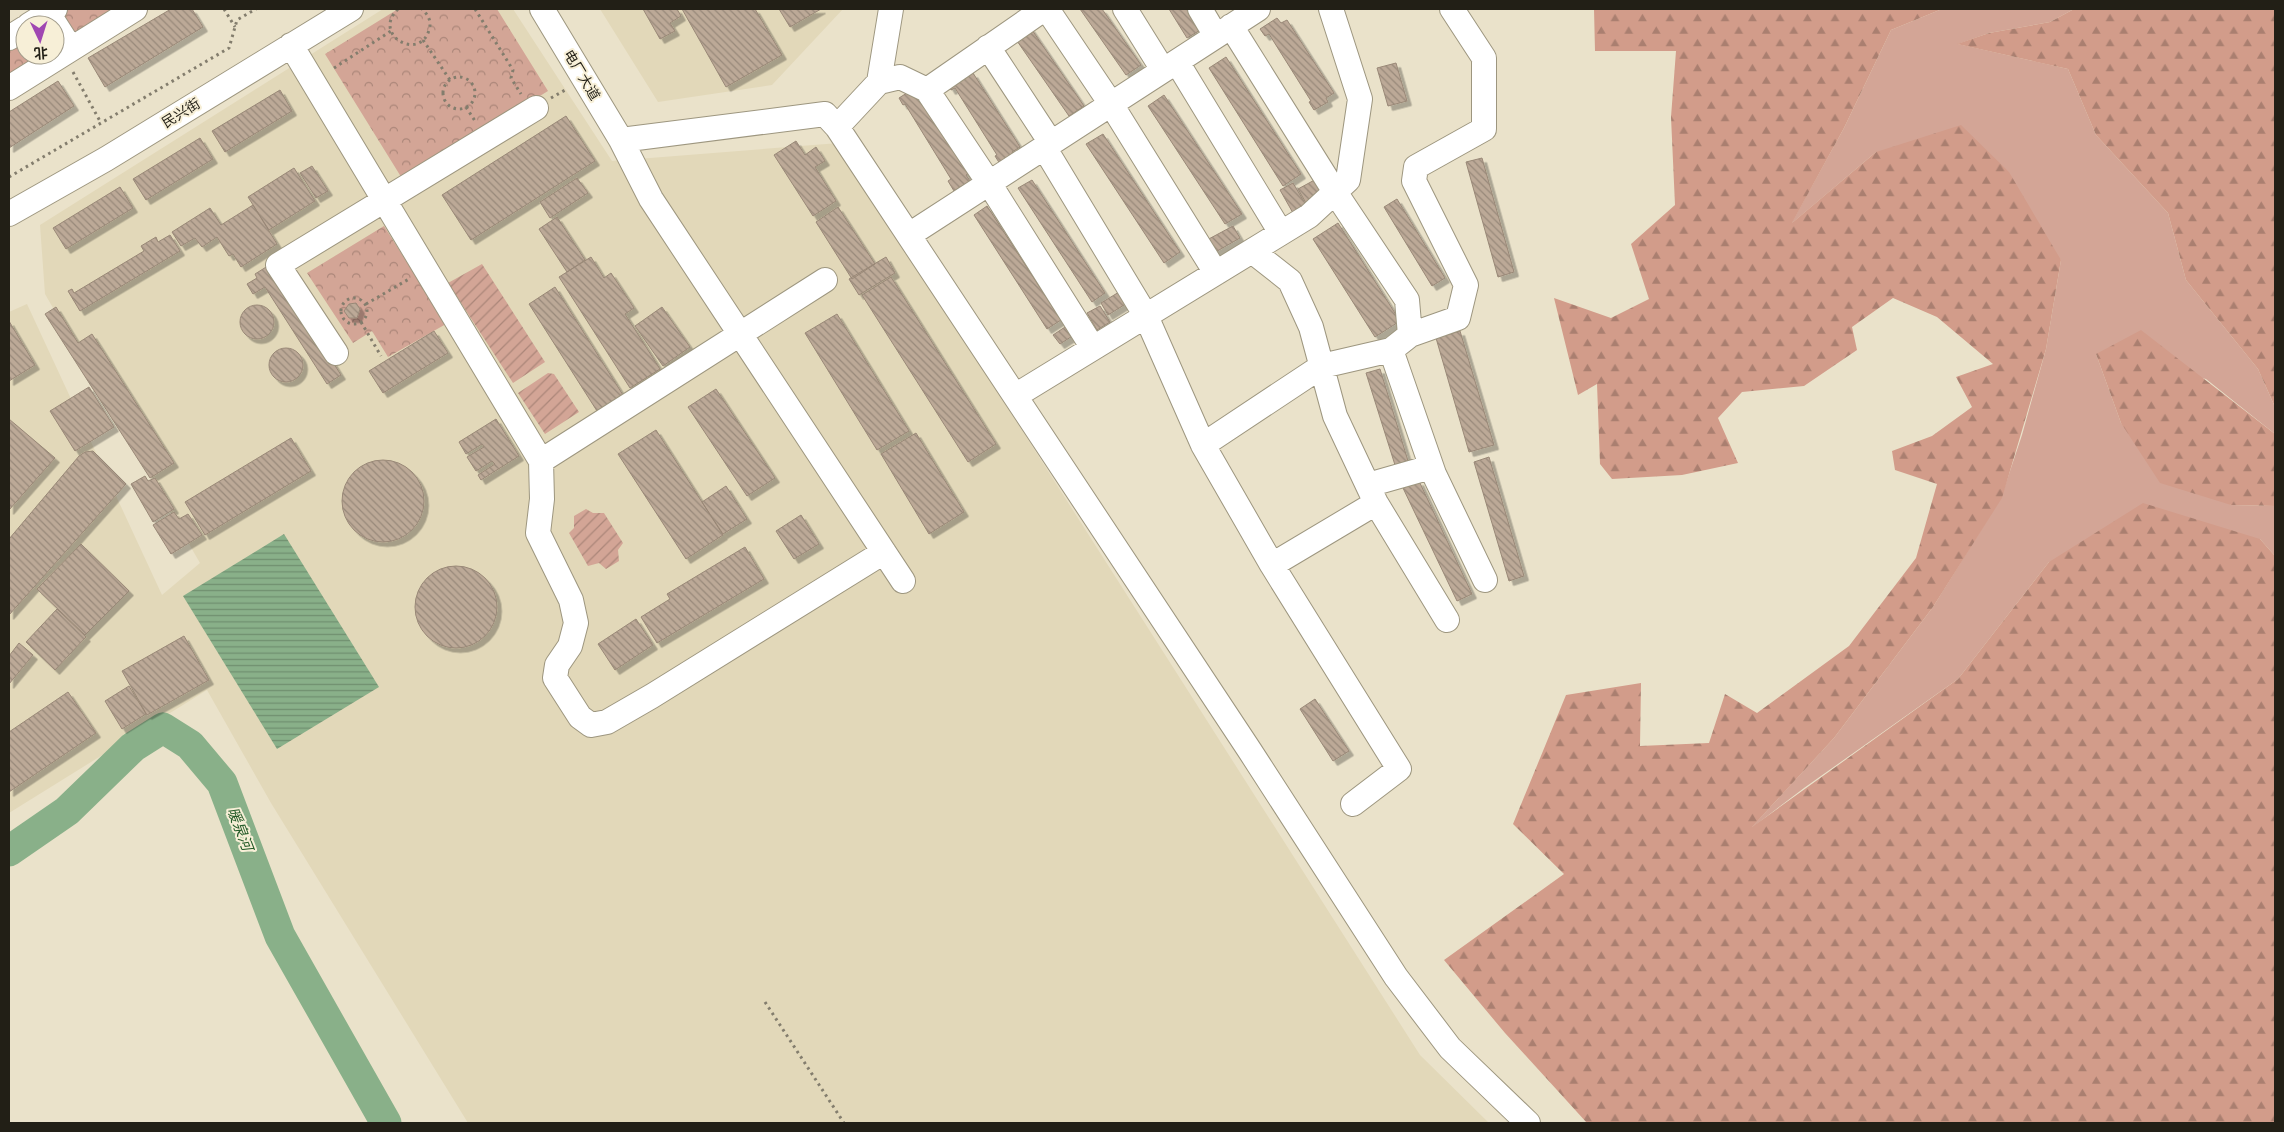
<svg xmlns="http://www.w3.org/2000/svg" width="2284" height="1132" font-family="'Work Sans','Noto Sans SC',sans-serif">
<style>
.built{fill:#e2d8b9}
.grass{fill:#d3a596}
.forest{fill:url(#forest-firs)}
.park{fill:url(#park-crowns)}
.garden{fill:url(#garden-furrows)}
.water{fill:url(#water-rules)}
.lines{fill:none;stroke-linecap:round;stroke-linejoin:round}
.river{stroke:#89b089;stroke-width:31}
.building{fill:url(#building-back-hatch);stroke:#987;filter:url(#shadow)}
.minor-casing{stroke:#9d967f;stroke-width:26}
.path{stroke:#837d6d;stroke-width:3;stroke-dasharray:2.5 4;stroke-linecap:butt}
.minor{stroke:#fff;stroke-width:24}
.labels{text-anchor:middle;stroke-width:4;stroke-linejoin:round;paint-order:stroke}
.street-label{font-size:14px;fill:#221f16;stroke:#f7efd7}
.water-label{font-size:15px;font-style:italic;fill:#255c29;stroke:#f7efd7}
</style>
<defs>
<pattern id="forest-firs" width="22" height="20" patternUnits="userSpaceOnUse" patternTransform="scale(1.25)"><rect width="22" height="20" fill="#d29c8a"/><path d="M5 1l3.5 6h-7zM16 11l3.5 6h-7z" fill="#aa7f70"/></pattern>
<pattern id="park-crowns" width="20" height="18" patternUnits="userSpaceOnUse" patternTransform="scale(1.25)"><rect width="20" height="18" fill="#d3a596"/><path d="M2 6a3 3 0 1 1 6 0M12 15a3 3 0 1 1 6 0" fill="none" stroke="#ab8679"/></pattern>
<pattern id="garden-furrows" width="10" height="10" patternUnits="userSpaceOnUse" patternTransform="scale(1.25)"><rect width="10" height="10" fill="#d3a596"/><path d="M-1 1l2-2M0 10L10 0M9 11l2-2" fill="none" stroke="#ab8679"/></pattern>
<pattern id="water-rules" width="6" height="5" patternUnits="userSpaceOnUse" patternTransform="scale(1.25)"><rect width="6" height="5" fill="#89b089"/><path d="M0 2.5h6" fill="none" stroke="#708f6f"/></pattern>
<pattern id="building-back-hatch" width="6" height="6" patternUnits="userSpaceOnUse" patternTransform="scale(1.25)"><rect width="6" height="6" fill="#bca997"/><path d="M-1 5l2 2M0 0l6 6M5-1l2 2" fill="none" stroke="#98897a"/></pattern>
<filter id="shadow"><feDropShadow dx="4.5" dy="4.5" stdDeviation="0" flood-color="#0004"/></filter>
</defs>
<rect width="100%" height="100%" fill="#eae2ca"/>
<!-- built -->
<path class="built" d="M383 9H513L612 161 839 143 1420 1055 1489 1123H468L271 803 207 690 9 813V312L27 304 162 595 200 563 45 294 40 225Z
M600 9H843L772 85 658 102Z"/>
<!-- grass -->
<path class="grass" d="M1942 9H2074L2050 22 1989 33 1958 44 2068 69 2096 135 2168 213 2186 280 2258 369 2275 407V434L2206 379 2096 354 2121 423 2231 505 2275 506V556L2260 539 2049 562 1958 679 1804 788 1749 830 1834 738 1933 607 2001 498 2022 435 2046 349 2061 260 1876 152 1791 224 1844 128 1891 30Z"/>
<!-- forest -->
<path class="forest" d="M1594 9H1942L1891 30 1844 128 1792 223 1876 152 1961 125 2009 172 2061 260 2046 349 2002 498 1933 607 1834 738 1752 827 1958 679 2049 562 2143 503 2260 539 2275 556V1123H1587L1505 1033 1444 960 1564 874 1513 824 1566 695 1641 683 1640 746 1709 743 1725 694 1757 713 1849 646 1916 558 1937 484 1895 470 1892 451 1932 436 1972 407 1956 377 1993 364 1937 317 1893 298 1852 327 1857 350 1804 386 1742 392 1718 418 1738 463 1682 475 1612 479 1600 464 1597 384 1578 395 1554 298 1611 318 1649 299 1631 244 1675 205 1671 117 1676 51H1595Z
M2074 9H2275V407L2258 369 2186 280 2168 213 2096 135 2068 69 1957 44 1989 33 2050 22Z
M2141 330 2275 434V506L2231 505 2160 483 2121 423 2096 354Z"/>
<!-- park -->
<path class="park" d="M67 9H114L72 35 59 14Z
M398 9H497L548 91 403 180 325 54Z
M25 36V55H41L9 76V46Z
M384 226 446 324 388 357 372 331 353 343 307 273Z"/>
<!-- garden -->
<path class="garden" d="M482 264 545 362 513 383 448 283Z
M548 373 554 374 579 412 545 434 518 393Z
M586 509 593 513H604L623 543 618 550 619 561 606 569 599 563 588 566 569 533 574 528V516Z"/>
<!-- water -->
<path class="water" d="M284 534 379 687 277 749 183 596Z"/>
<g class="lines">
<!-- river -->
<path class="river" d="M9 851 67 811 133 747 163 728 190 745 222 783 280 936 386 1123"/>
</g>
<!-- building -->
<path class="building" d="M171 9H192L203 27 105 87 88 58Z
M643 9H677L681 16 670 23 675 31 660 39Z
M682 9H755L782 55 726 87Z
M779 9H821L790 27Z
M1080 9H1102L1141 65 1126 75Z
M1169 9H1190L1202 29 1187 38Z
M1277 18 1281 23 1287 20 1334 93 1326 98 1328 102 1314 110 1309 102 1311 101 1269 34 1265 36 1260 29Z
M1030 27 1084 106 1069 116 1015 38Z
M1226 57 1301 174 1283 186 1209 68Z
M1396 63 1407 101 1388 106 1377 68Z
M963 71 967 77 973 73 1020 147 1012 152 1014 155 1000 164 995 156 997 155 955 88 951 90 946 82Z
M58 81 74 106 9 148V112Z
M913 89 971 172 966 175 970 181 954 191 948 181 951 179 905 104 903 105 899 98Z
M280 90 292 111 225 152 212 131Z
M1164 95 1242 214 1225 224 1148 106Z
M566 116 595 161 471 240 442 195Z
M1103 134 1180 252 1164 263 1086 144Z
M200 138 213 159 146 200 133 179Z
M796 141 805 155 816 147 825 161 815 167 836 201 813 216 774 155Z
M1482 158 1514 272 1498 277 1466 162Z
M312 166 328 191 316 198 300 173Z
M294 168 315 201 269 230 248 197Z
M1320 177 1328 191 1306 203 1298 189Z
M577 178 588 193 550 218 540 202Z
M1032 180 1105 293 1092 302 1018 188Z
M1293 183 1306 205 1293 213 1280 190Z
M120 187 133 208 66 249 53 228Z
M1397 199 1445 278 1432 286 1384 207Z
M253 205 277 244 241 267 233 254 229 256 217 237 202 247 195 238 181 246 172 232 210 208 221 225Z
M987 206 1061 320 1047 329 974 215Z
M838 207 875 264 852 279 816 222Z
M557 217 585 260 567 272 539 229Z
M1338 223 1400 321 1375 337 1313 239Z
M1233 226 1240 238 1212 254 1205 241Z
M170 235 180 251 80 311 68 291 72 289 74 293 144 251 141 246 156 237 158 242Z
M591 257 604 278 611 273 634 308 625 314 660 369 630 388 559 277Z
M886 257 895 273 859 295 849 279Z
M271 264 341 375 327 384 265 287 253 294 247 284 257 278 255 274Z
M891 277 996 444 968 462 862 295Z
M555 287 623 395 597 411 529 304Z
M1124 289 1132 300 1108 315 1101 303Z
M356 303 360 309 357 318H349L344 311 349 304Z
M240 322a17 17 0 1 1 34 0a17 17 0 1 1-34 0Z
M1100 306 1110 322 1097 330 1087 313Z
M56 307 78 343 92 334 174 463 150 478 45 314Z
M662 307 690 347 663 366 635 326Z
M837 314 909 431 877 450 805 333Z
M9 321 35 365 9 381Z
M1071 323 1077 333 1060 344 1053 335Z
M434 331 448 353 383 393 369 371Z
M1460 331 1494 445 1469 452 1436 338Z
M269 365a17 17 0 1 1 34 0a17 17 0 1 1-34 0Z
M1380 369 1408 461 1395 465 1366 373Z
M89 387 114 427 75 451 50 411Z
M716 389 775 478 747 496 688 407Z
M9 419 55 458 9 510Z
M496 419 519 456 481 480 478 475 495 464 492 461 476 471 467 457 484 447 482 444 466 454 459 442Z
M656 430 723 535 686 559 618 454Z
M916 433 964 512 929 534 881 454Z
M291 438 311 471 205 535 185 502Z
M93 451 126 484 9 615V539L79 456 85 452Z
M1489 457 1524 576 1509 581 1474 462Z
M342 501a41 41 0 1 1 82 0a41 41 0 1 1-82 0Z
M145 476 148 481 155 478 174 509 153 522 131 484Z
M1419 481 1472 594 1457 601 1403 488Z
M726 486 747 519 723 534 702 502Z
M174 512 179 519 188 514 202 535 171 554 153 525Z
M801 515 819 544 794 559 776 531Z
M81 544 129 591 85 635 37 589Z
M745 547 764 579 657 643 641 617 670 599 667 594Z
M415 607a41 41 0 1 1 82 0a41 41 0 1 1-82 0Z
M57 609 86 637 55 670 26 642Z
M636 619 653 645 615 670 598 644Z
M184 636 209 680 147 715 122 671Z
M19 643 33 655 9 684V656Z
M129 686 146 714 122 729 105 701Z
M68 692 96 733 9 792V732Z
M1315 699 1349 751 1333 761 1300 709Z"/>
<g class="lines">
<!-- minor casing -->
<g class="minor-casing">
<path id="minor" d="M542 9 621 140 651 199 903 581
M1047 9 1111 104 1216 273
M1125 9 1163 70
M1200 9 1216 36
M48 13 71 49
M29 25 55 9
M1231 26 1335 192 1407 300 1410 335 1391 350 1434 474 1485 580
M9 38 25 28
M291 45 541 461 542 499 538 533 571 600 576 623 570 646 557 665 555 678 580 717 591 725 607 722 652 696 884 552
M988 47 1051 143
M1177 62 1281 233
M879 82 900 77 927 90 1044 9
M9 88 135 9
M927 90 989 183 1093 348
M837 127 879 82 891 9
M621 140 825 114 837 127 1250 751 1396 977 1450 1048 1528 1123
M1044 147 1146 316 1203 445 1272 565
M9 214 106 159 351 9
M909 235 1258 9
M1252 251 1290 281 1311 327 1335 416 1376 503 1447 620
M1410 335 1458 318 1466 285 1414 181 1416 167 1484 129V58L1452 9
M336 353 278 265 536 108
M1015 396 1309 216 1348 180 1360 99 1331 9
M1203 445 1322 366 1391 350
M541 461 825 280
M1368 485 1431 467
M1353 804 1399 769 1272 565 1376 503"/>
</g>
<!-- path -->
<path class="path" d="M224 9 235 27
M398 9C371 35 420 62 429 30 432 21 428 15 422 9
M475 9 513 70 511 78 521 94
M423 40 450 80
M334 68 391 31
M73 72 101 123
M443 93a16 16 0 1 1 32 0a16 16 0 1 1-32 0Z
M551 98 567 89
M466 107 475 121
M9 177 229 48 237 20 256 9
M341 311a13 13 0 1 1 26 0a13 13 0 1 1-26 0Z
M366 304 409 279
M361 322 381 356
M765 1002 844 1123"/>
<!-- minor -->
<use href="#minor" class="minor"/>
</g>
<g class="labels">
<!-- street labels -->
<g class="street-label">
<text transform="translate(582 75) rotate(59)" y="5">电厂大道</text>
<text transform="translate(181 113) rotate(-32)" y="5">民兴街</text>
</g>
<!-- water labels -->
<g class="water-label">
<text transform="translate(240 829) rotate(69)" y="5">暖泉河</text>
</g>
</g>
<!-- border -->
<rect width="2284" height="1132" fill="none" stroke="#221f16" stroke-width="20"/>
<!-- north arrow -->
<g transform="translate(40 40) rotate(176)"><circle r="24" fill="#f7efd7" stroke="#a29c8a"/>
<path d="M0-4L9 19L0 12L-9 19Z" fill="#a046b2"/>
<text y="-8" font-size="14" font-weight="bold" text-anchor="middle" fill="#221f16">北</text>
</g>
</svg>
